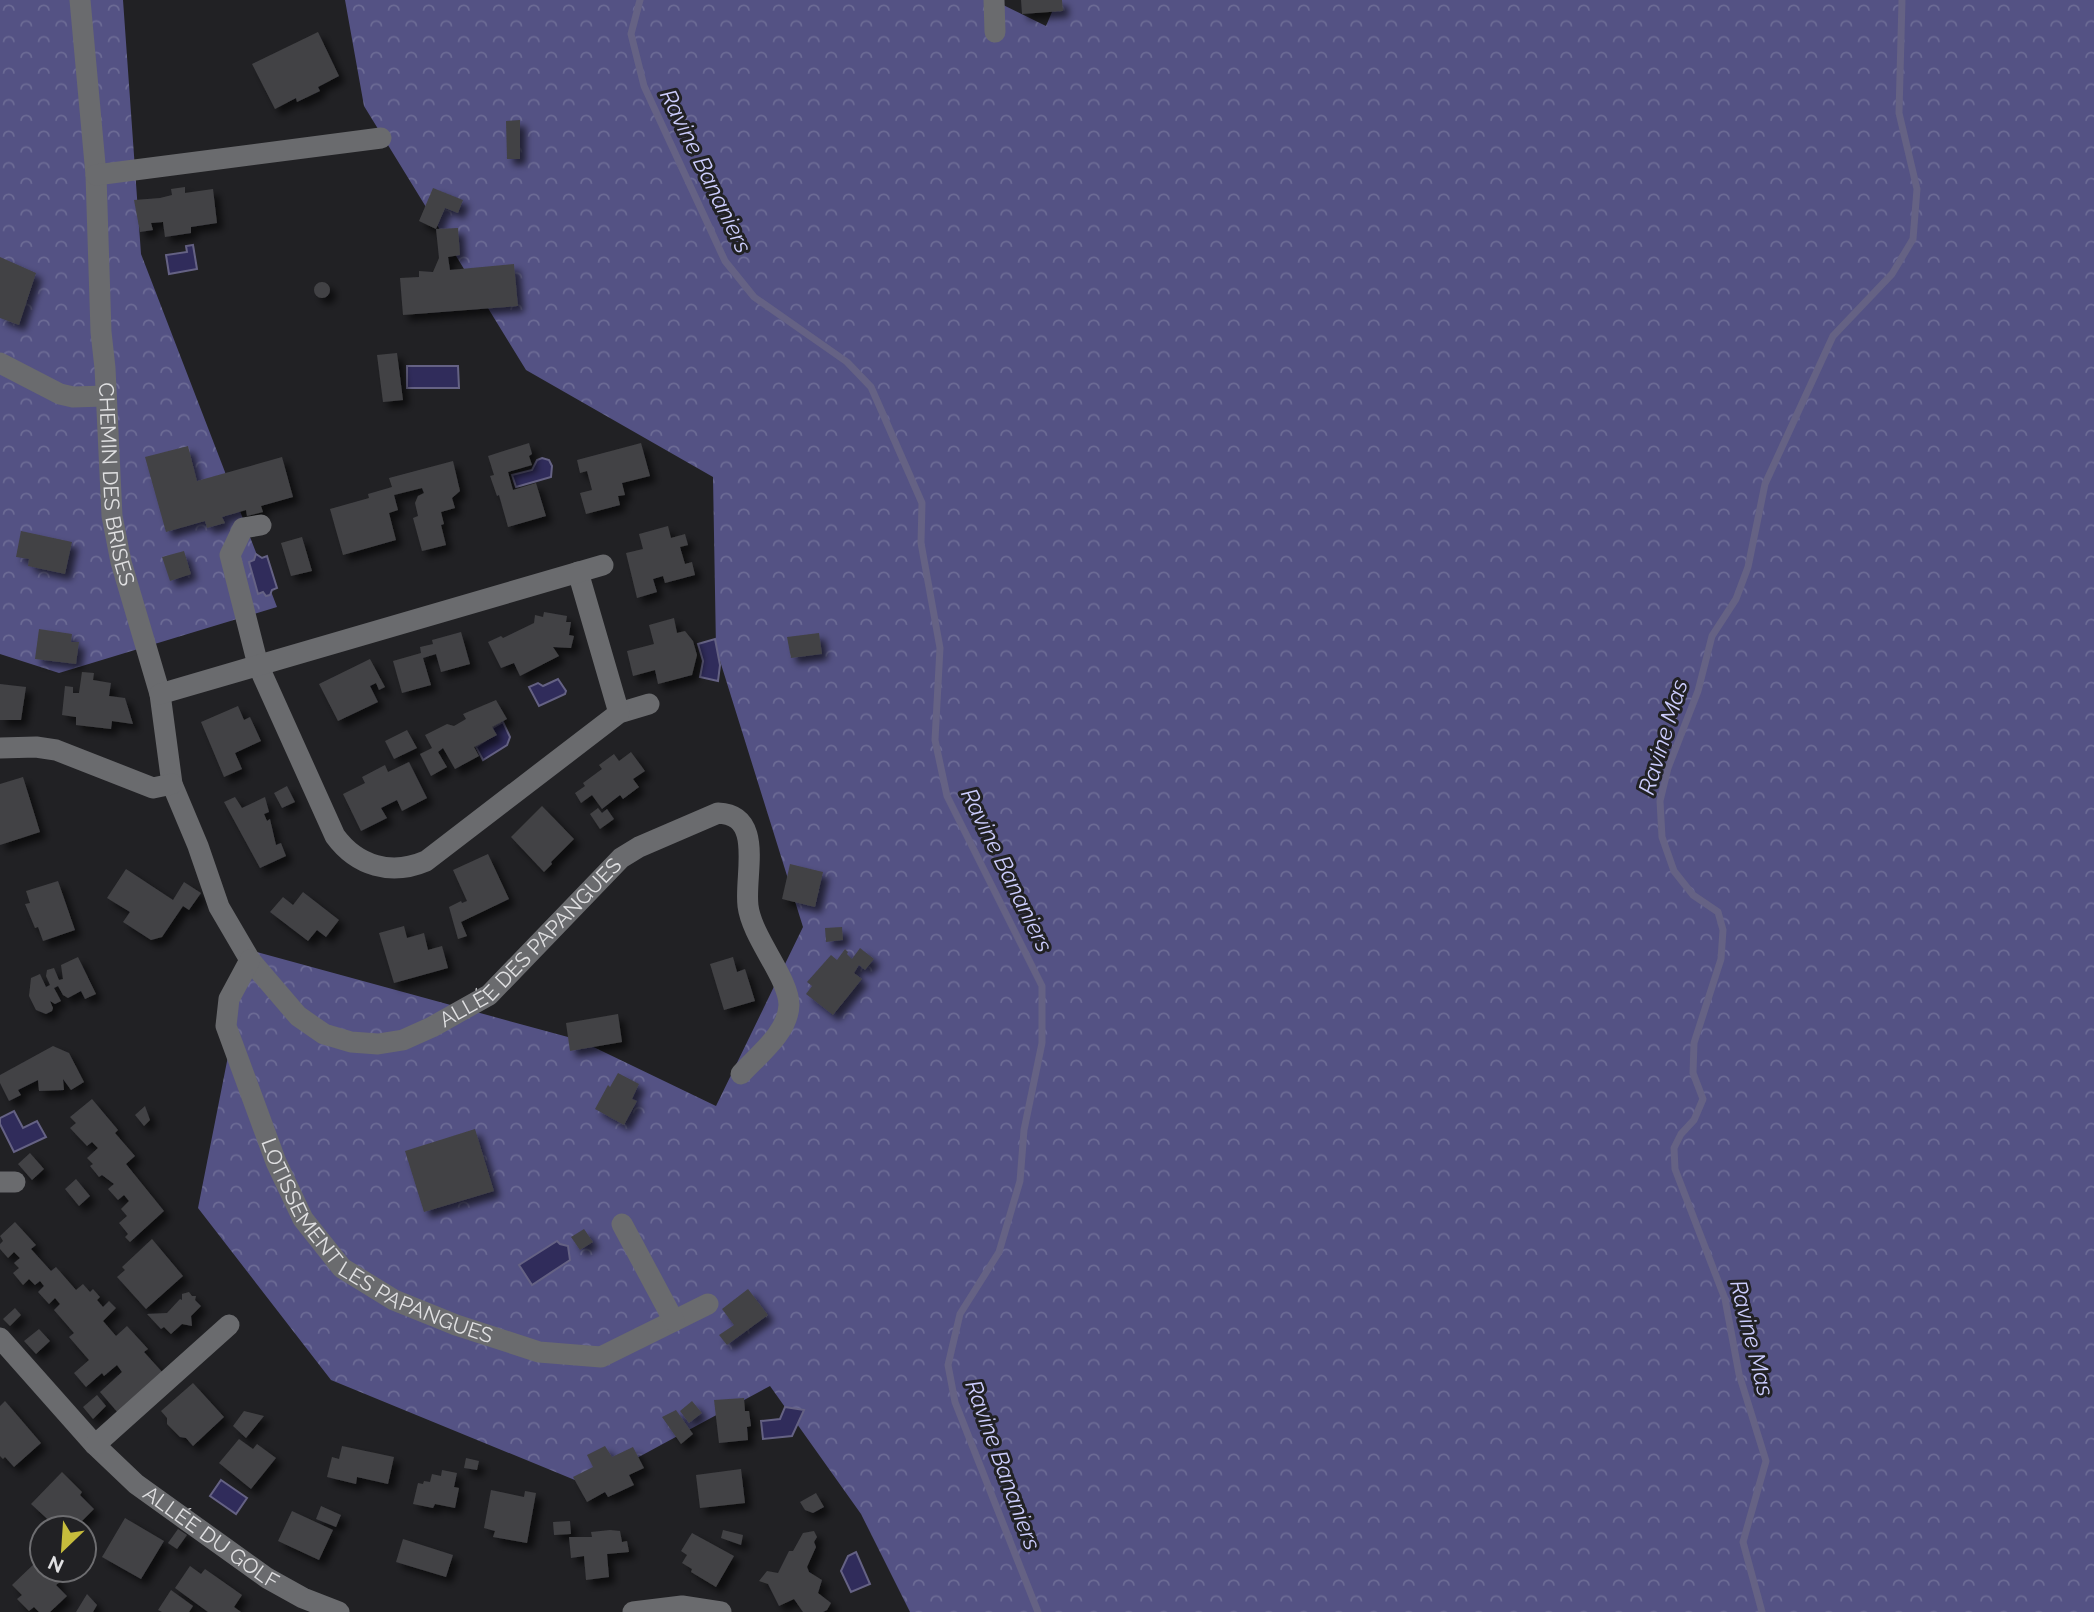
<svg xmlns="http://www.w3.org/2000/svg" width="2094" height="1612" font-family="Raleway,sans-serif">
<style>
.forest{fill:url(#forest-crowns)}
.water{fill:#302c5b;stroke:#656284;stroke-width:2}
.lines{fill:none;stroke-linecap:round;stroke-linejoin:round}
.stream{stroke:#656284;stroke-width:7}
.building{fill:#424245;filter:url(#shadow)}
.minor{stroke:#6a6b6e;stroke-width:21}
.labels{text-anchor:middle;stroke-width:6;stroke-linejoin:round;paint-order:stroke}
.street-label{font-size:21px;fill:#e0e0e2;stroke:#212124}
.water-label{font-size:23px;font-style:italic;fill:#cccdfd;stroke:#212124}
</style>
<defs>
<pattern id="forest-crowns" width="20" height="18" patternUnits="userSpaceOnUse" patternTransform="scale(1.75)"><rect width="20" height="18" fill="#545284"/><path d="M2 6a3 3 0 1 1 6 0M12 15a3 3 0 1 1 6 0" fill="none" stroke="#6c6b95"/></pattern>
<filter id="shadow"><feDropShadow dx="6" dy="6" stdDeviation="3.5" flood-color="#0009"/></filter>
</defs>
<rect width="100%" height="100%" fill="#212124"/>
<!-- forest -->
<path class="forest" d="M0 0H123L141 254 277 607 59 673 0 654Z
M345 0H993L1046 26 1057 0H2094V1612H910L861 1514 770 1386 587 1485 331 1380 198 1208 249 950 579 1040 716 1106 803 927 716 648 713 477 526 370 364 106Z"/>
<!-- water -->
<path class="water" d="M193 245 197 269 169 274 166 255 187 252 186 246Z
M407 366H458L459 388H407Z
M542 458 549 460 552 466 551 477 516 487 512 475 532 470 537 460Z
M256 554 262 558 267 556 277 588 272 590 270 595 266 596 263 592 258 594 249 562 254 560Z
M715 639 720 665 718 681 700 677 703 661 698 644Z
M558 679 566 691 565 694 539 706 529 687 538 683 543 686Z
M503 722 510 737 507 745 483 760 476 747 492 736 489 730Z
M14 1111 23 1128 37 1121 46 1137 14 1152 0 1124V1118Z
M557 1241 560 1244 568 1246 570 1260 532 1285 519 1265Z
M785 1407 804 1410 792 1436 763 1439 761 1421 780 1419Z
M221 1480 247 1498 236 1514 210 1496Z
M856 1552 870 1584 851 1592 841 1571 848 1556Z"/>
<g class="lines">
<!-- stream -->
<path class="stream" d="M640 0 631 34 644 86 725 261 754 297 847 362 871 387 922 503 921 543 940 648 935 740 947 796 1042 986V1043L1024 1130 1020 1181 999 1252 960 1314 948 1365 955 1402 1038 1612
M1762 1612 1743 1542 1766 1461 1739 1374 1725 1299 1675 1169 1674 1148 1681 1134 1694 1120 1703 1099 1693 1073 1694 1043 1721 959 1723 930 1718 912 1693 895 1674 871 1662 837 1660 801 1668 768 1698 691 1712 636 1736 599 1748 567 1765 484 1833 336 1892 274 1913 239 1917 189 1899 113 1902 0"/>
</g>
<!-- building -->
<path class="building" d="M1021 0H1062L1063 11 1022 14Z
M318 32 339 76 318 87 320 91 297 102 296 98 275 109 252 64Z
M520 120V159H507L506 121Z
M185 187V193L213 189 217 223 191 227V233L165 237 163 222 151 223 153 230 140 232 134 200 160 198 172 195 171 189Z
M433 188 463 200 458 213 445 208 436 229 419 221Z
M458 228 460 255 448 257 450 270 514 264 518 306 403 315 400 278 419 277V271L433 272 439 258 436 229Z
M0 257 36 273 19 325 0 318Z
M314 290a8 8 0 1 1 16 0a8 8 0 1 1-16 0Z
M397 353 403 400 383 402 377 355Z
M529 443 532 454 529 456 532 465 508 472 513 490 536 483 546 516 508 527 499 495 497 496 490 476 494 475 488 456Z
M641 443 650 476 622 483 625 495 618 496 620 505 586 514 580 493 592 490 587 471 580 473 577 460Z
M188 446 197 481 282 457 293 497 261 506 263 512 247 516 246 510 222 517 225 523 207 528 205 521 166 532 145 457Z
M453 461 460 491 452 498 455 508 441 512 444 524 441 525 446 545 422 551 413 518 418 516 415 503 418 496 424 493 422 488 394 495 398 510 389 513 396 540 343 555 330 509 369 498 368 494 392 487 389 478Z
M668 526 671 538 685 534 688 545 680 547 685 564 692 562 695 575 665 583 663 576 653 579 657 592 637 598 626 553 643 549 639 534Z
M21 531 72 542 65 574 28 566 29 559 16 557Z
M302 537 312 571 291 576 281 543Z
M184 551 191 574 170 581 162 557Z
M544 612 567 616 566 622H571L569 635 574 636 571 648 553 647 559 656 520 676 514 663 501 668 488 642 501 636 503 638 534 623 535 615 543 617Z
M674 618 677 633 685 631 693 641 697 655 692 675 658 684 655 670 633 676 627 651 654 644 649 625Z
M39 629 72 634 71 642H79L76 664 35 659Z
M461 632 470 664 441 672 436 654 423 658 431 685 402 693 393 661 421 653 420 647 433 644 432 640Z
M819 633 822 654 791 658 787 637Z
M370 659 385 687 379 690 376 683 370 686 378 702 338 721 319 684Z
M82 672 94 673 93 680 111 683 109 696 125 698 133 724 112 721 111 729 76 725V717L62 715 65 686 73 687V693H79Z
M0 684 26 687 21 720H0Z
M496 700 507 719 492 727 497 735 474 747 479 756 455 769 443 748 438 752 447 767 431 776 420 754 432 748 425 735 447 724 454 726 466 719 463 714Z
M238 706 244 720 250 717 261 741 235 753 242 769 224 777 201 722Z
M407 730 417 748 394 759 385 741Z
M631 752 645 771 633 779 639 787 623 799 620 795 602 809 592 795 581 803 575 793 585 786 583 783 602 769 599 765 614 754 619 761Z
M409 762 427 798 402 811 397 800 381 808 387 818 361 831 343 794 365 783 362 777 385 765 388 772Z
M23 777 40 832 0 845V784Z
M287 786 295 802 282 808 274 793Z
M235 797 242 808 265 797 269 812 264 814 267 821 270 819 276 845 281 843 286 856 260 868 224 802Z
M542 806 574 839 551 862 552 864 544 872 511 837Z
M598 808 602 813 607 809 614 819 600 829 590 814Z
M488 854 509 899 461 922 467 936 458 939 449 907 461 901 462 903 467 901 453 870Z
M790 864 823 872 815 907 782 899Z
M126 869 173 900 184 882 201 893 189 910 183 906 162 937 151 940 123 922 130 912 107 898Z
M58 881 75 930 43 941 38 927 35 928 25 904 30 903 26 891Z
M303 892 339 920 326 937 317 930 308 941 270 912 283 897 293 905Z
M404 926 407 938 424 933 428 950 442 946 448 968 394 983 379 933Z
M842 927 843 940 826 942 825 928Z
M860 948 874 959 865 970 859 965 854 973 862 979 833 1015 806 994 812 986 807 982 831 955 837 960 845 949 848 952 847 954 852 959Z
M78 957 96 994 85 999 81 991 68 998 63 995 58 986 54 988 61 1001 55 1004 50 1001 53 1008 52 1011 46 1014 36 1010 29 996 31 978 40 974 46 987 50 985 46 976 47 970 54 968 59 980 63 979 61 965Z
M733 957 737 972 745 969 755 1001 724 1010 710 964Z
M618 1014 622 1042 570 1051 566 1023Z
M53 1046 69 1053 84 1082 71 1090 63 1079 64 1090 39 1091 38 1080 18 1090 21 1095 9 1101 0 1083V1075Z
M618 1073 639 1084 632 1099 637 1101 624 1125 595 1109 608 1085 610 1087Z
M92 1099 118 1130 115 1133 135 1156 126 1164 164 1211 130 1242 125 1237 128 1234 119 1223 127 1216 121 1209 129 1201 124 1195 118 1200 108 1189 114 1184 102 1175 99 1177 90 1166 93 1164 87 1158 98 1148 92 1142 87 1146 70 1128 76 1123 70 1117Z
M145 1106 150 1120 144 1126 135 1115Z
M475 1129 494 1191 424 1212 405 1151Z
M30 1153 44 1169 32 1180 18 1164Z
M76 1179 90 1196 79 1206 65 1189Z
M15 1222 36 1245 31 1249 51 1271 56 1267 76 1290 83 1284 90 1292 93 1289 100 1297 97 1300 103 1307 109 1301 116 1308 103 1321 116 1336 127 1326 148 1349 144 1352 164 1374 119 1414 100 1392 122 1372 117 1365 104 1376 102 1373 86 1387 74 1373 89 1360 69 1337 74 1333 54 1310 60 1304 55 1298 49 1304 38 1292 44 1286 40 1281 35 1285 29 1279 23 1285 13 1273 19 1268 14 1263 20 1258 14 1252 8 1258 0 1249V1244L3 1241 0 1236Z
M584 1229 593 1242 580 1250 571 1237Z
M152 1239 183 1276 146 1309 117 1277 125 1270 122 1267Z
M748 1289 768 1315 727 1345 719 1335 734 1325 722 1309Z
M189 1292 192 1296H196L195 1300 201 1306 191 1316 192 1326 182 1324 171 1334 164 1327 161 1329 147 1314 167 1313 180 1299 182 1300V1294Z
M15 1308 21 1315 10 1326 3 1319Z
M39 1329 50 1341 36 1354 24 1341Z
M193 1383 224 1417 193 1446 186 1438 180 1437 167 1424V1418L161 1411Z
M97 1395 106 1406 93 1419 83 1407Z
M744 1398 745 1411H749L751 1426 747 1427 748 1440 719 1443 714 1400Z
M5 1401 41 1443 14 1467 5 1457 3 1459 0 1456V1406Z
M692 1401 702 1413 689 1423 680 1411Z
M676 1410 693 1434 681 1444 662 1417Z
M244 1411 264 1416 246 1438 233 1426Z
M239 1439 253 1449 257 1444 276 1458 251 1489 219 1463Z
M342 1446 394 1457 388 1484 357 1477 356 1484 327 1477 332 1457 339 1459Z
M605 1446 612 1457 633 1447 644 1468 629 1475 634 1485 608 1497 605 1492 587 1502 573 1477 593 1467 587 1455Z
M466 1458 479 1461 477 1470 464 1468Z
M741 1469 745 1503 700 1508 696 1475Z
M442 1470 457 1473 454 1487 459 1488 455 1508 435 1504 433 1508 413 1504 418 1483 423 1484 424 1481 430 1482 432 1474 441 1476Z
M62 1472 82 1492 80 1495 94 1509 76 1527 66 1517 56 1527 31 1504Z
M491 1490 524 1497 525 1491 536 1493 527 1543 493 1537 495 1531 484 1528Z
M816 1493 824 1507 813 1513 805 1510 800 1502Z
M321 1506 341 1515 336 1527 316 1519Z
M292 1511 333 1530 319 1560 278 1541Z
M125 1518 164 1541 141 1579 102 1557Z
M570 1521 571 1534 554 1535 553 1522Z
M178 1529 187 1535 177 1549 168 1543Z
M610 1530 620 1531 622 1542 627 1541 629 1552 607 1554 609 1577 586 1580 584 1556 571 1558 569 1537H592L591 1532Z
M723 1530 743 1535 741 1545 721 1538Z
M814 1531 817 1537 814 1542 816 1547 807 1567 809 1572 822 1580 818 1593 831 1603 827 1610 823 1612H803L794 1599 779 1606 768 1584 759 1581 767 1571 778 1573 789 1551H793L803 1533Z
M692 1533 734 1556 716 1587 691 1572 692 1569 682 1563 687 1555 681 1551Z
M403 1539 453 1555 446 1577 396 1562Z
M35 1563 45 1573 49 1570 60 1582 56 1585 67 1596 50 1612H39L34 1607 29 1611 17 1599 22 1595 12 1585Z
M190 1566 201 1574 205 1569 242 1595 234 1607 241 1612H208L175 1588Z
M171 1590 193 1606 189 1612H162L158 1610Z
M87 1594 97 1605 93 1612H76Z"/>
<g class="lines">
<!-- minor -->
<g class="minor">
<path id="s1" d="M80 0 96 175 101 332 105 368 112 516 121 562 160 694 172 784 198 846 219 907 250 960 298 1016 324 1034 351 1042 378 1044 403 1040 432 1027 489 995 621 858 639 847 718 813C765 815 744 875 748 906 752 938 789 978 789 1005 788 1033 758 1055 741 1074"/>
<path d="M994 0 995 32"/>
<path d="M96 175 381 138"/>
<path d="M0 363 60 394 73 397 105 396"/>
<path d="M261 525 243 528 230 555 258 665 335 836C357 866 391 876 426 861L619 713 649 704"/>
<path d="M578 572 619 713"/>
<path d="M160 694 603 565"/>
<path d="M0 748 36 747 56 750 153 788 172 784"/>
<path id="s2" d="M250 960 229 999 226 1026 276 1162 303 1219 342 1268 394 1300 456 1325 539 1352 601 1357 708 1304"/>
<path d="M0 1182H15"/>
<path d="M622 1224 674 1321"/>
<path id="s3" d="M0 1338 95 1445 136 1484 267 1578 303 1598 339 1612"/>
<path d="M95 1445 229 1325"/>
<path d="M633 1612 682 1606 721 1612"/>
</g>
</g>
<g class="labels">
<!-- street labels -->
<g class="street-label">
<text dy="7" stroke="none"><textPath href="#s1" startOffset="486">CHEMIN DES BRISES</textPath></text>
<text dy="7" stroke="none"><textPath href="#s1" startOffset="1334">ALLÉE DES PAPANGUES</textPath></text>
<text dy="7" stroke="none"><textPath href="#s2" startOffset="350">LOTISSEMENT LES PAPANGUES</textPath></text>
<text dy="7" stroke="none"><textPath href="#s3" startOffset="292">ALLÉE DU GOLF</textPath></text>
</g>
<!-- water labels -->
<g class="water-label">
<text transform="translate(706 171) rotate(64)" y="8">Ravine Bananiers</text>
<text transform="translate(1663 737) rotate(-73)" y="8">Ravine Mas</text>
<text transform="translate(1007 870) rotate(64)" y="8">Ravine Bananiers</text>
<text transform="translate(1752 1338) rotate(76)" y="8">Ravine Mas</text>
<text transform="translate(1003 1465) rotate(70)" y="8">Ravine Bananiers</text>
</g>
</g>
<!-- north arrow -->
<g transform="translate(63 1549) rotate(205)"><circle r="33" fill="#212124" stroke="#6d6d70" stroke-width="2"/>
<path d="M0-5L12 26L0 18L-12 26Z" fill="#c6bc3c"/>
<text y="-10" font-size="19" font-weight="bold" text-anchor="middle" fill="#e0e0e2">N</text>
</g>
</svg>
